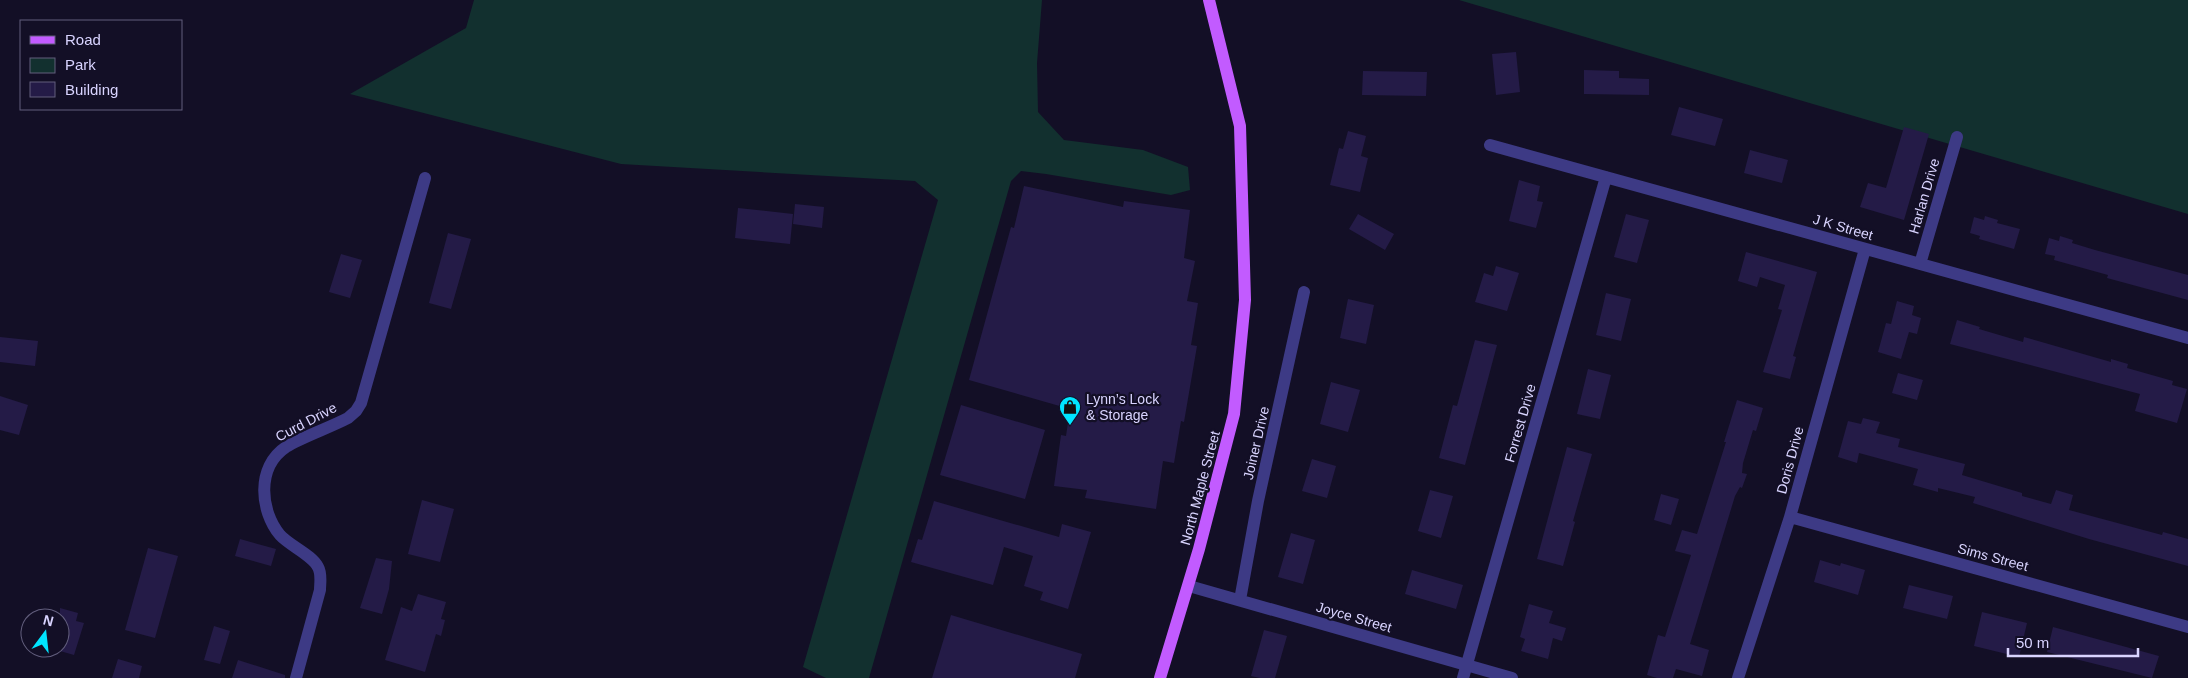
<svg xmlns="http://www.w3.org/2000/svg" width="2188" height="678" font-family="Arial,sans-serif">
<style>
.green{fill:#12302f}
.building{fill:#241b47}
.lines{fill:none;stroke-linecap:round;stroke-linejoin:round}
.minor{stroke:#3d3a85;stroke-width:12}
.major{stroke:#c25bff;stroke-width:12}
.labels{text-anchor:middle;stroke-width:4.5;stroke-linejoin:round;paint-order:stroke}
.street-label{font-size:14px;fill:#d9d4ff;stroke:#130f26}
.poi-label{font-size:14px;fill:#d9d4ff;stroke:#130f26;text-anchor:start}
</style>
<rect width="100%" height="100%" fill="#130f26"/>
<!-- green -->
<path class="green" d="M474 0H1042L1037 63 1038 112 1064 140 1143 150 1188 167 1190 190 1171 195 1046 174 1021 171 1011 181 869 678H826L803 667 938 200 915 181 621 164 350 94 466 28Z
M1459 0H2188V214Z"/>
<!-- building -->
<path class="building" d="M1516 52 1520 92 1496 95 1492 54Z
M1584 70 1619 71V78L1649 79V95L1584 94Z
M1363 71 1427 72 1426 96 1362 95Z
M1679 107 1723 119 1715 146 1671 135Z
M1904 127 1929 134 1904 220 1860 207 1868 183 1886 188Z
M1348 131 1366 136 1361 156 1368 158 1360 192 1330 185 1339 148 1343 149Z
M1750 150 1788 160 1782 183 1744 173Z
M1519 180 1540 186 1537 201 1543 202 1536 228 1509 221Z
M1024 186 1123 207 1124 201 1190 210 1184 258 1195 261 1187 301 1198 303 1191 345 1197 346 1184 422 1181 421 1174 463 1163 461 1156 509 1085 498 1087 490 1054 486 1061 435 1066 436 1070 409 969 380 1011 227 1014 228Z
M795 204 824 207 822 228 793 224Z
M738 208 793 214 790 244 735 238Z
M1358 214 1394 234 1385 250 1349 229Z
M1626 214 1649 220 1637 263 1614 257Z
M1985 216 1998 220 1997 223 2020 229 2014 249 1979 239 1980 236 1970 233 1974 217 1984 220Z
M448 233 471 239 451 309 429 303Z
M2060 236 2073 240 2072 243 2095 250 2188 275V300L2107 278 2108 275 2054 260 2055 256 2045 254 2049 238 2059 241Z
M1746 252 1817 272 1793 356 1796 357 1790 379 1763 372 1782 310 1778 309 1785 285 1760 277 1757 287 1738 281Z
M341 254 362 260 350 298 329 292Z
M1496 266 1519 273 1507 311 1475 302 1484 273 1493 276Z
M1606 293 1631 299 1621 341 1596 335Z
M1348 299 1374 305 1366 344 1340 338Z
M1897 301 1914 306 1912 315 1921 318 1917 334 1909 332 1901 359 1878 352 1886 323 1891 324Z
M1957 320 1980 327 1979 329 2023 342 2024 337 2111 362V359L2128 364 2127 368 2173 381 2172 385 2187 389 2177 423 2135 411 2140 394 1950 344Z
M0 337 38 341 35 366 0 362Z
M1475 340 1497 345 1465 465 1439 458 1453 405 1457 406Z
M1588 369 1611 375 1600 419 1577 414Z
M1898 373 1923 380 1917 400 1892 393Z
M1331 382 1360 390 1348 432 1320 424Z
M0 396 28 405 19 435 0 430Z
M1737 400 1763 408 1756 431 1753 430 1743 463 1742 473 1747 474 1742 488 1740 487 1735 496 1690 644 1709 650 1702 676 1676 669 1673 678H1657L1647 675 1658 635 1665 637 1691 555 1675 551 1682 530 1697 534 1726 442H1724Z
M961 405 1045 430 1025 499 940 475Z
M1863 418 1880 422 1876 433 1900 439 1898 447 1965 464 1962 475 2022 493V496L2051 504 2056 490 2073 495 2069 510 2162 535 2163 532 2188 539V566L2089 539 1973 503 1975 497 1938 488V492L1913 485 1918 469 1859 453 1857 463 1838 457 1848 421 1861 424Z
M1567 447 1592 454 1573 521 1575 522 1563 566 1537 559Z
M1312 459 1336 466 1327 498 1302 491Z
M1430 490 1453 496 1441 538 1418 531Z
M1661 494 1679 499 1671 525 1654 520Z
M422 500 454 509 440 562 408 554Z
M934 501 1059 537 1062 524 1091 532 1068 609 1040 600 1043 592 1024 586 1033 556 1004 547 993 585 911 562 918 539 922 540Z
M1291 533 1315 540 1303 584 1278 577Z
M240 539 276 549 271 566 235 556Z
M148 548 178 556 155 638 125 630Z
M376 558 392 561 389 589 382 614 360 608Z
M1820 560 1840 566 1841 563 1865 570 1858 595 1814 582Z
M1412 570 1463 585 1456 609 1405 594Z
M1909 585 1953 596 1947 619 1903 608Z
M418 594 446 602 441 619 445 620 441 636 436 634 425 672 385 660 401 607 412 611Z
M1529 604 1553 611 1549 623 1566 628 1562 641 1553 638 1548 659 1521 651 1525 639 1520 637Z
M60 608 78 613 76 621 84 623 74 655 60 651Z
M1982 612 2027 623 2019 657 1974 646Z
M951 615 1082 654 1075 678H932Z
M214 626 230 631 220 664 204 660Z
M2053 627 2159 656 2152 678 2047 652Z
M1264 630 1287 636 1275 678H1260L1251 676Z
M118 659 142 666 139 678H112Z
M238 660 285 675V678H232Z"/>
<g class="lines">
<!-- minor -->
<path class="minor" d="M1490 145 2188 338
M1920 264 1957 137
M1790 517 2188 627
M1189 586 1512 678
M1240 600 1258 501 1304 292
M296 678 320 590C320 583 322 574 318 567 312 555 290 546 280 535 260 511 256 467 286 447 302 437 329 428 348 418L356 411 361 403 425 178
M1463 678 1606 177
M1738 678 1790 517 1865 249"/>
<!-- major -->
<path class="major" d="M1160 678 1199 549 1234 414 1245 300 1240 126 1209 0"/>
</g>
<!-- icons -->
<defs>
<g id="shop-pin" transform="scale(1.125)"><path d="M0 17L-7.5 6A9.5 9.5 0 1 1 7.5 6Z" fill="#00e5ff" stroke="#130f26"/><path d="M-5-2.5h2.3a2.7 3.5 0 0 1 5.4 0H5L5.5 6h-11ZM-1.5-2.5h3a1.5 2.3 0 0 0-3 0Z" fill="#111"/></g>
</defs>
<g fill-rule="evenodd">
<use href="#shop-pin" x="1070" y="407"/>
</g>
<g class="labels">
<!-- street labels -->
<g class="street-label">
<text transform="translate(1924 196) rotate(-74)" y="5">Harlan Drive</text>
<text transform="translate(1843 227) rotate(16)" y="5">J K Street</text>
<text transform="translate(306 422) rotate(-28)" y="5">Curd Drive</text>
<text transform="translate(1520 423) rotate(-74)" y="5">Forrest Drive</text>
<text transform="translate(1256 443) rotate(-77)" y="5">Joiner Drive</text>
<text transform="translate(1790 460) rotate(-75)" y="5">Doris Drive</text>
<text transform="translate(1200 488) rotate(-75)" y="5">North Maple Street</text>
<text transform="translate(1993 557) rotate(15)" y="5">Sims Street</text>
<text transform="translate(1354 617) rotate(16)" y="5">Joyce Street</text>
</g>
<!-- poi labels -->
<g class="poi-label">
<text x="1086" y="404">Lynn’s Lock<tspan x="1086" dy="16">&amp; Storage</tspan></text>
</g>
</g>
<!-- legend -->
<rect x="20" y="20" width="162" height="90" fill="#130f26" stroke="#625e7d"/>
<rect x="30" y="36" width="25" height="8" fill="#c25bff" stroke="#625e7d"/>
<text x="65" y="45" font-size="15" fill="#d9d4ff">Road</text>
<rect x="30" y="58" width="25" height="15" fill="#12302f" stroke="#625e7d"/>
<text x="65" y="70" font-size="15" fill="#d9d4ff">Park</text>
<rect x="30" y="82" width="25" height="15" fill="#241b47" stroke="#625e7d"/>
<text x="65" y="95" font-size="15" fill="#d9d4ff">Building</text>
<!-- north arrow -->
<g transform="translate(45 633) rotate(15)"><circle r="24" fill="#130f26" stroke="#625e7d"/>
<path d="M0-4L9 19L0 12L-9 19Z" fill="#00e5ff"/>
<text y="-8" font-size="14" font-weight="bold" text-anchor="middle" fill="#d9d4ff">N</text>
</g>
<!-- scale -->
<path d="M2008 648v8h130v-8" fill="none" stroke="#d9d4ff" stroke-width="2.5"/>
<text x="2016" y="648" font-size="15" fill="#d9d4ff" stroke="#130f26" stroke-width="4" paint-order="stroke">50 m</text>
</svg>
